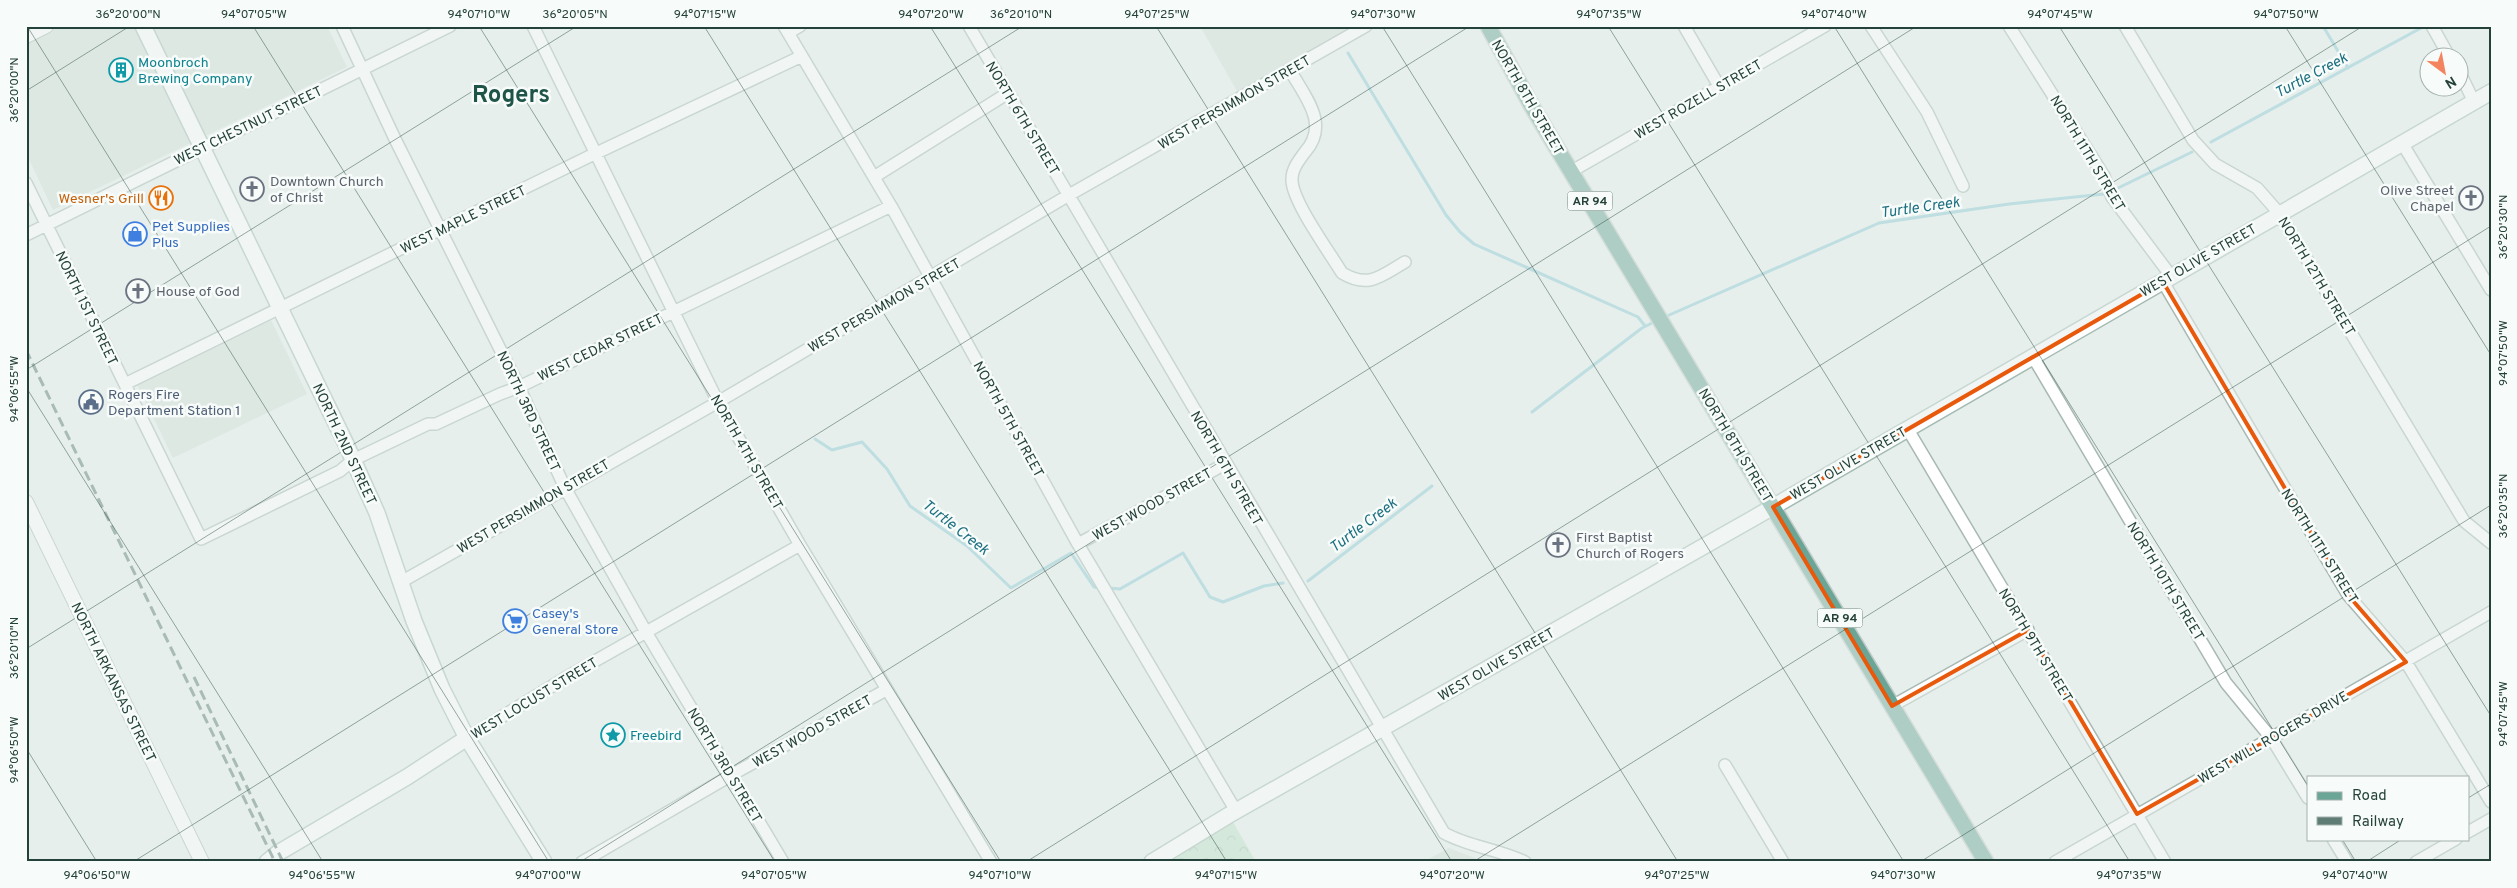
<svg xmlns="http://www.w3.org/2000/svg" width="2517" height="888" font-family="Overpass,sans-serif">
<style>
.built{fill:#d4dfda}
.park{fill:url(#park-crowns)}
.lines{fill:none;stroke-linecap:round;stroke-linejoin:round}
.stream{stroke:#8ec9d4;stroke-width:3}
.minor-casing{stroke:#a8b8b2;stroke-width:14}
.tertiary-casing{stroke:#a8b8b2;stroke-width:16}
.secondary-casing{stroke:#a4bbb3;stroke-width:18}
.primary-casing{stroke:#c2cac8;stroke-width:18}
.minor{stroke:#fff;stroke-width:11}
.tertiary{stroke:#fff;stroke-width:14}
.secondary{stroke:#fff;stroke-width:15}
.primary{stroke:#6aa596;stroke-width:15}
.rail{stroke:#5f7d75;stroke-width:3;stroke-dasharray:10 5;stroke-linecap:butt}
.marked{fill:none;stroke:#e8590c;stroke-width:4;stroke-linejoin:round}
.ticks{fill:none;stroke:#24423a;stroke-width:1;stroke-opacity:0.45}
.labels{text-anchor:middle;stroke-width:5;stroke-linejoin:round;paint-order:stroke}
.shield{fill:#f7fbf9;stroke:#637a73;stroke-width:1}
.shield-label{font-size:12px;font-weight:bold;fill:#24423a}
.culture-label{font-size:14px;fill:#0d838f;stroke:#f7fbf9;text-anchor:start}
.street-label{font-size:14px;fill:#24423a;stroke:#f7fbf9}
.worship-label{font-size:14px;fill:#5b616d;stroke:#f7fbf9;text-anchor:start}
.food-label{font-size:14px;fill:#c56008;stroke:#f7fbf9;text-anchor:end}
.shop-label{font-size:14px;fill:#366cbe;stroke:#f7fbf9;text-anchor:start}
.service-label{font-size:14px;fill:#4e5e75;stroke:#f7fbf9;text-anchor:start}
.water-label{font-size:15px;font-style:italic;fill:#1c6f80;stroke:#f7fbf9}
.town-label{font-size:24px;font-weight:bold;fill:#1f5548;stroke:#f7fbf9}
.neatline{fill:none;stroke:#24423a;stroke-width:2}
.ticks-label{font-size:12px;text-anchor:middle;fill:#24423a}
</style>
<defs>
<pattern id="park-crowns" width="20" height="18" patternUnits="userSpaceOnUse" patternTransform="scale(1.25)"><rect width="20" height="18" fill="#bfe0c8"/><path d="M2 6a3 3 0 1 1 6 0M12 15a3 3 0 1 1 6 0" fill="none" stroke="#a4c1ad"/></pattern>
</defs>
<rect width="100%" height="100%" fill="#e6efeb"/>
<!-- built -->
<path class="built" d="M26 26H327L347 67 53 210 26 153Z
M1200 26H1356L1238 93Z
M271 320 307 394 173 458 136 382Z
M1449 848 1485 862H1423Z"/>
<!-- park -->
<path class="park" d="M1229 815 1256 862H1152Z"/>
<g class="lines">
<!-- stream -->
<path class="stream" d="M2323 26 2348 68
M1348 53 1446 215 1460 232 1474 244 1638 317 1645 326
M2211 142 2421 28
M2114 190 2192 152
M1667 316 1879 223 2009 204 2104 194
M1532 412 1642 328 1656 321
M815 439 832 450 862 442 887 469 910 506 967 546 1011 588 1071 553 1094 587 1100 588
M1308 581 1432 486
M1109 588 1120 589 1183 553 1210 597 1223 602 1264 586 1283 583"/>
<!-- minor casing -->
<g class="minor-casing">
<path id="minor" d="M342 26 395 139 519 387 565 488 646 632 783 862
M533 26 718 402 800 545 991 862
M784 26 891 206 1078 544 1236 811
M969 26 1444 833C1469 847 1499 849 1525 862
M1684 26 1719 86
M1871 26 1927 112 1963 186
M2009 26 2104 176 2112 197 2171 276
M2125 26 2193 140 2215 164 2257 188 2279 213 2464 521 2491 543
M2432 26 2450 58
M788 33 800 26
M1290 70C1305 97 1330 124 1305 152 1299 160 1292 169 1292 179 1291 200 1330 253 1342 273 1369 289 1381 276 1405 262
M2460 73 2474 102
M2402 143 2491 290
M1572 171 1825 26
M874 177 1008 93
M26 183 201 539 340 471 353 460 428 424H436L500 394 519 387 891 206
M26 235 450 26
M2163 282 2348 595 2406 662 2491 802
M2033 357 2226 683 2272 739 2308 798
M125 384 588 157 802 56
M1907 428 2165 862
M1078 544 1225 464
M401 582 718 402 1069 195 1366 26
M1892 706 2028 630
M467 738 572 674 800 545
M1725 765 1783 862
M2468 832 2491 819
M2333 839 2347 862
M582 862 742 769 886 690
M2055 862 2491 612
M2416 862 2456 839"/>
</g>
<!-- tertiary casing -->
<g class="tertiary-casing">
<path id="tertiary" d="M26 36 46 26
M26 502 202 862"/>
</g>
<!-- secondary casing -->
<g class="secondary-casing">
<path id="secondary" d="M143 26 346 444 377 513 414 621 442 689 467 738 544 862
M267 862 278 853 407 777 467 738
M1152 862 1229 815 1752 519 2491 92"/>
</g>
<!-- primary casing -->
<g class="primary-casing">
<path id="primary" d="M1488 26 1534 110 1986 862"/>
</g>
<!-- minor -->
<use href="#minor" class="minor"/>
<!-- tertiary -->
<use href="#tertiary" class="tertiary"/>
<!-- secondary -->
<use href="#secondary" class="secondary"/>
<!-- primary -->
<use href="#primary" class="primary"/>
<!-- rail -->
<path class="rail" d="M26 350 275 862
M194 677 283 862"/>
</g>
<!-- marked area -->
<path d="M0 0H2517V888H0ZM2163 282 2348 595 2406 662 2137 814 2028 630 1892 706 1773 507Z" fill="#e6efeb" fill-opacity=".55" fill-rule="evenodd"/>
<path class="marked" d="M2163 282 2348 595 2406 662 2137 814 2028 630 1892 706 1773 507Z"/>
<!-- ticks -->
<path class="ticks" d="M27 26 549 862M253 26 775 862M479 26 1001 862M704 26 1227 862M930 26 1452 862M1156 26 1678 862M1382 26 1904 862M1608 26 2130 862M1834 26 2308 786M2059 26 2491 716M2285 26 2491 355M26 91 130 26M26 370 577 26M26 387 323 862M26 649 1023 26M26 748 97 862M2468 798 2491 784M2342 839 2356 862M133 862 1470 26M580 862 1917 26M1026 862 2363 26M1473 862 2491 226M1920 862 2491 505M2366 862 2402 839"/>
<!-- icons -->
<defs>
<g id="building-ring" transform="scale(1.25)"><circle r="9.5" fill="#f7fbf9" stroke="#0f9aa8" stroke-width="1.5"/><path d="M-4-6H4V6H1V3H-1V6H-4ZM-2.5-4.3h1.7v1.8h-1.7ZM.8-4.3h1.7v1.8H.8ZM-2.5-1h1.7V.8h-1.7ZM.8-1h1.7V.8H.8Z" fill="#0f9aa8"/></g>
<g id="church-ring" transform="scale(1.25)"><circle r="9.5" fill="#f7fbf9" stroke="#6b7280" stroke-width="1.5"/><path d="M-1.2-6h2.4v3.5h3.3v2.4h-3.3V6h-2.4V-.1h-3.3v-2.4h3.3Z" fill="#6b7280"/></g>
<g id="restaurant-ring" transform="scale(1.25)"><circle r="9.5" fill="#f7fbf9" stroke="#e8710a" stroke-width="1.5"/><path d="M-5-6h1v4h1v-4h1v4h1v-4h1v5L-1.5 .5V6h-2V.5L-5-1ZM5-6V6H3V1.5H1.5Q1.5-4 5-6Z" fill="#e8710a"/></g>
<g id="shop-ring" transform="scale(1.25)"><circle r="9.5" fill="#f7fbf9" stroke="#3f7fe0" stroke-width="1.5"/><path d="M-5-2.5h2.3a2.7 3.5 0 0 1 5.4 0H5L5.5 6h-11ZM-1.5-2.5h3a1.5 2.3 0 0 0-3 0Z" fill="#3f7fe0"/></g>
<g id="civic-ring" transform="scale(1.25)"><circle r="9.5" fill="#f7fbf9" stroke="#5c6f8a" stroke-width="1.5"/><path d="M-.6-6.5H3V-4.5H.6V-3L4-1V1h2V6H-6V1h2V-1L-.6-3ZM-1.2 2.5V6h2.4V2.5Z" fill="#5c6f8a"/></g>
<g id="supermarket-ring" transform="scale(1.25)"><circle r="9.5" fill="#f7fbf9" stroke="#3f7fe0" stroke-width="1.5"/><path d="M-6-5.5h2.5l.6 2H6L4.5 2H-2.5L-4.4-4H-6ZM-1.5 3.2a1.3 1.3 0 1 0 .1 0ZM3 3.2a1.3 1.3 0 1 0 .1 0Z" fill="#3f7fe0"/></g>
<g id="sight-ring" transform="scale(1.25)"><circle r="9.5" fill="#f7fbf9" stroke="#0f9aa8" stroke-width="1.5"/><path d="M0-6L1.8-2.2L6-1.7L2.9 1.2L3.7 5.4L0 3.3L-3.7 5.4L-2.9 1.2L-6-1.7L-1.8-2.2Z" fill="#0f9aa8"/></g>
</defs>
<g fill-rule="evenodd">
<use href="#building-ring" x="121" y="70"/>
<use href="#church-ring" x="252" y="189"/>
<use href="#restaurant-ring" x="161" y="198"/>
<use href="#church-ring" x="2471" y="198"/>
<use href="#shop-ring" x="135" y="234"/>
<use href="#church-ring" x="138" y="291"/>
<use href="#civic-ring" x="91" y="402"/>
<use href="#church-ring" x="1558" y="545"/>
<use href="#supermarket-ring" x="515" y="621"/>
<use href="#sight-ring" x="613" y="735"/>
</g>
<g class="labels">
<!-- shield labels -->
<g class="shield">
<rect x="1567.5" y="191.5" width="45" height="19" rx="4"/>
<rect x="1817.5" y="608.5" width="45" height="19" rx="4"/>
</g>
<g class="shield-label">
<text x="1590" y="205">AR 94</text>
<text x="1840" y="622">AR 94</text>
</g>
<!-- culture labels -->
<g class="culture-label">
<text x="138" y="67">Moonbroch<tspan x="138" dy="16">Brewing Company</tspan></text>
<text x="630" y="740">Freebird</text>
</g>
<!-- street labels -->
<g class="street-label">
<text transform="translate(1528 97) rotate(60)" y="5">NORTH 8TH STREET</text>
<text transform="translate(1698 99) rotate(-30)" y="5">WEST ROZELL STREET</text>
<text transform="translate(1234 102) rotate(-30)" y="5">WEST PERSIMMON STREET</text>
<text transform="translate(1023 118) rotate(59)" y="5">NORTH 6TH STREET</text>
<text transform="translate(248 125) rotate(-26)" y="5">WEST CHESTNUT STREET</text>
<text transform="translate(2088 153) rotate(59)" y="5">NORTH 11TH STREET</text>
<text transform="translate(463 219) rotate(-26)" y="5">WEST MAPLE STREET</text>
<text transform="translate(2198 260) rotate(-30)" y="5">WEST OLIVE STREET</text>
<text transform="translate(2317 276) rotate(59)" y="5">NORTH 12TH STREET</text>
<text transform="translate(884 305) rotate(-30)" y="5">WEST PERSIMMON STREET</text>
<text transform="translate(87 308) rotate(64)" y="5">NORTH 1ST STREET</text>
<text transform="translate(600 347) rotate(-26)" y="5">WEST CEDAR STREET</text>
<text transform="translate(529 411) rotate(65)" y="5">NORTH 3RD STREET</text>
<text transform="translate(1009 419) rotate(61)" y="5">NORTH 5TH STREET</text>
<text transform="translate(345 444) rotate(65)" y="5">NORTH 2ND STREET</text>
<text transform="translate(1736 445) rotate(59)" y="5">NORTH 8TH STREET</text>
<text transform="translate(747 452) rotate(60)" y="5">NORTH 4TH STREET</text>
<text transform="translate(1848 463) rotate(-30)" y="5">WEST OLIVE STREET</text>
<text transform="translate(1227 468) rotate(60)" y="5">NORTH 6TH STREET</text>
<text transform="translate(1152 504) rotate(-29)" y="5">WEST WOOD STREET</text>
<text transform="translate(533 506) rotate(-30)" y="5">WEST PERSIMMON STREET</text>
<text transform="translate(2320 546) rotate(58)" y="5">NORTH 11TH STREET</text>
<text transform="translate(2166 581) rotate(59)" y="5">NORTH 10TH STREET</text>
<text transform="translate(2036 645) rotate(59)" y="5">NORTH 9TH STREET</text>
<text transform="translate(1496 664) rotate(-30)" y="5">WEST OLIVE STREET</text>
<text transform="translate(114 682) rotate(64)" y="5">NORTH ARKANSAS STREET</text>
<text transform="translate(534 698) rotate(-31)" y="5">WEST LOCUST STREET</text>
<text transform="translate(812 731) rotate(-29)" y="5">WEST WOOD STREET</text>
<text transform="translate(2273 737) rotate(-30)" y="5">WEST WILL ROGERS DRIVE</text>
<text transform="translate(725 765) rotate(59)" y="5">NORTH 3RD STREET</text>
</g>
<!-- worship labels -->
<g class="worship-label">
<text x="270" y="186">Downtown Church<tspan x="270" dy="16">of Christ</tspan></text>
<text x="2454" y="195" text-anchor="end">Olive Street<tspan x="2454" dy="16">Chapel</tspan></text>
<text x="156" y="296">House of God</text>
<text x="1576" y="542">First Baptist<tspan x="1576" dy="16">Church of Rogers</tspan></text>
</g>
<!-- food labels -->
<g class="food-label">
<text x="144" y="203">Wesner's Grill</text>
</g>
<!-- shop labels -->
<g class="shop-label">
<text x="152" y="231">Pet Supplies<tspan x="152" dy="16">Plus</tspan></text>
<text x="532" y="618">Casey's<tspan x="532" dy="16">General Store</tspan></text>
</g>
<!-- service labels -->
<g class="service-label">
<text x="108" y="399">Rogers Fire<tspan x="108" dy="16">Department Station 1</tspan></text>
</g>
<!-- water labels -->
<g class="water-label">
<text transform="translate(2311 75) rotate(-28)" y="5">Turtle Creek</text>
<text transform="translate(1920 207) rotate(-8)" y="5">Turtle Creek</text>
<text transform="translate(1363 525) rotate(-37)" y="5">Turtle Creek</text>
<text transform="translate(956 527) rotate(38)" y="5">Turtle Creek</text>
</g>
<!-- town labels -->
<g class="town-label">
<text x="511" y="102">Rogers</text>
</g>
</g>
<!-- border -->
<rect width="2517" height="888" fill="none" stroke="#f7fbf9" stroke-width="55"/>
<!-- legend -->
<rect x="2307" y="776" width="162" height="65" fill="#f7fbf9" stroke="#a3b1ad"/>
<rect x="2317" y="792" width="25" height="8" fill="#6aa596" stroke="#a3b1ad"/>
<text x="2352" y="800" font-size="15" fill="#24423a">Road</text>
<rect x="2317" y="817" width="25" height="8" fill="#5f7d75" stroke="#a3b1ad"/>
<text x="2352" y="826" font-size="15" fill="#24423a">Railway</text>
<!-- north arrow -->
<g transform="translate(2444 72) rotate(148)"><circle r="24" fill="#f7fbf9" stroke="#a3b1ad"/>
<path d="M0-4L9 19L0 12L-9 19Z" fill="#f4845f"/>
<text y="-8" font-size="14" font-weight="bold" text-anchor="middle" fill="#24423a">N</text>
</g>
<rect x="28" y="28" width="2462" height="832" class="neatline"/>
<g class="ticks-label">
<text x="128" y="18">36°20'00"N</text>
<text x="254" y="18">94°07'05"W</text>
<text x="479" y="18">94°07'10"W</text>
<text x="575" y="18">36°20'05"N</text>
<text x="705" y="18">94°07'15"W</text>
<text x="931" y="18">94°07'20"W</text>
<text x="1021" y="18">36°20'10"N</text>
<text x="1157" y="18">94°07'25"W</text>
<text x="1383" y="18">94°07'30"W</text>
<text x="1609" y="18">94°07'35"W</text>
<text x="1834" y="18">94°07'40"W</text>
<text x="2060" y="18">94°07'45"W</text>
<text x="2286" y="18">94°07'50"W</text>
<text transform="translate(14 90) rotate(-90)" y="4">36°20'00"N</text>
<text transform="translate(2503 227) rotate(-90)" y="4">36°20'30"N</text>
<text transform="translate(2503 353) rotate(-90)" y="4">94°07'50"W</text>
<text transform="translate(14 389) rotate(-90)" y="4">94°06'55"W</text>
<text transform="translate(2503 506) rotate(-90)" y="4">36°20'35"N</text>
<text transform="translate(14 648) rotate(-90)" y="4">36°20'10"N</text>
<text transform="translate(2503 714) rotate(-90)" y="4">94°07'45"W</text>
<text transform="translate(14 750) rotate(-90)" y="4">94°06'50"W</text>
<text x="97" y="879">94°06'50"W</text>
<text x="322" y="879">94°06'55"W</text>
<text x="548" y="879">94°07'00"W</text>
<text x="774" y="879">94°07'05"W</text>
<text x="1000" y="879">94°07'10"W</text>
<text x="1226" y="879">94°07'15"W</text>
<text x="1452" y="879">94°07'20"W</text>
<text x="1677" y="879">94°07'25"W</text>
<text x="1903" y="879">94°07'30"W</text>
<text x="2129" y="879">94°07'35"W</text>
<text x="2355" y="879">94°07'40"W</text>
</g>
</svg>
